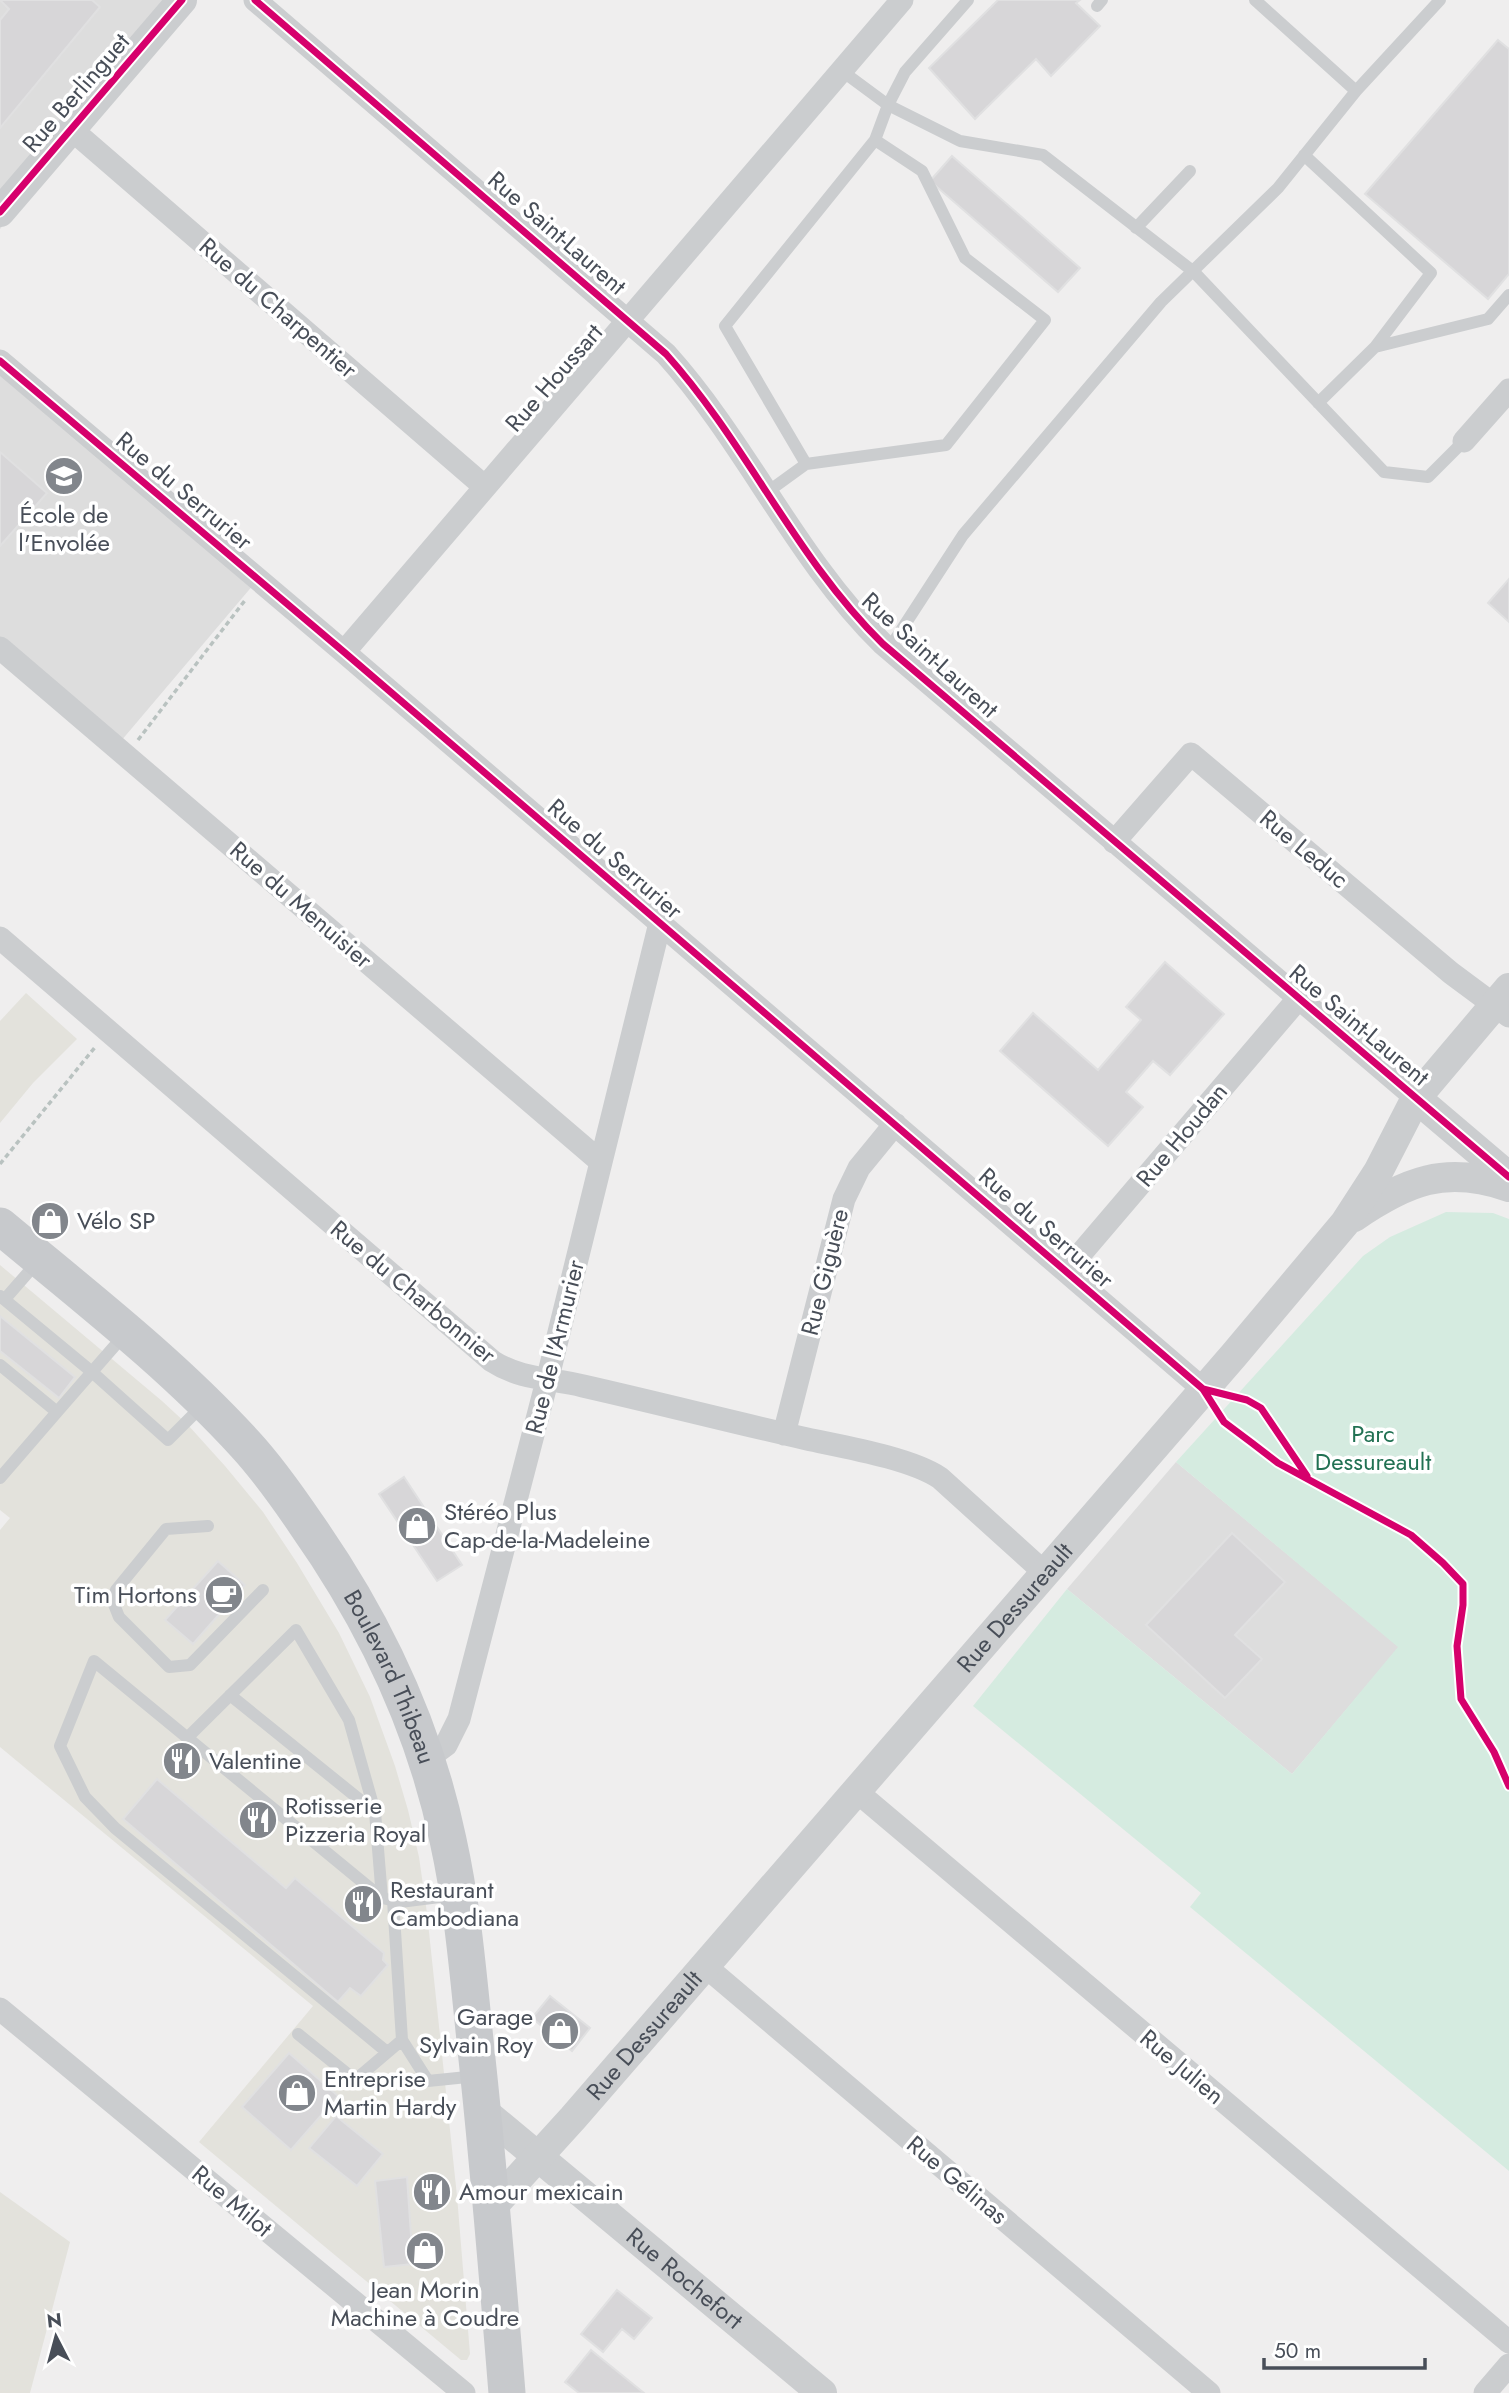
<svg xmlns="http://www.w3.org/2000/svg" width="1509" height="2393" font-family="Jost,sans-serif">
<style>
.commercial{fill:#e3e2dc}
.education{fill:#ddd}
.green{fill:#d5ebe0}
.building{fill:#d7d6d8;stroke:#e0e0e1;stroke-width:2}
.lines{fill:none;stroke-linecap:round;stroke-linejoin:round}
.path{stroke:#b9c2c0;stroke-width:3.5;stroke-dasharray:5 3.5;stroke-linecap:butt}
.service{stroke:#cbcdcf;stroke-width:12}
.minor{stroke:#cbcdcf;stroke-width:23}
.tertiary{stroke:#cbcdcf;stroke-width:30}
.primary{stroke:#c7c9cc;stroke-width:37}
.cycleway-casing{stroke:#fff;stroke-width:11}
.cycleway{stroke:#d6006c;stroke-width:7}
.labels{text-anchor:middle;stroke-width:7;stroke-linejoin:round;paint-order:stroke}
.street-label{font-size:24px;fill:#484e58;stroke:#fff}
.poi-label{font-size:24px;fill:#484e58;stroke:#fff;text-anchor:start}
.park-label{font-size:24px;fill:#227153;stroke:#fff}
</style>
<rect width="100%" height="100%" fill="#efeeee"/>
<!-- commercial -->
<path class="commercial" d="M26 993 77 1039 33 1083 0 1123V1021Z
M0 1265 162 1401 188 1425 225 1466 263 1512 297 1563 339 1633 370 1697 395 1766 408 1810 419 1857 427 1913 457 2196 470 2354 467 2360H461L199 2142 313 2006 0 1747V1530L10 1518 0 1510Z
M0 2192 70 2242 30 2393H0Z"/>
<!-- education -->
<path class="education" d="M0 0H184L0 229Z
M0 368 254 584 121 741 0 638Z
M1176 1462 1399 1647 1292 1774 1067 1589Z"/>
<!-- green -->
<path class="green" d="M1446 1212 1493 1213 1509 1219V2171L1190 1907 1201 1893 973 1706 1067 1589 1292 1774 1398 1647 1176 1462 1363 1256 1390 1237Z"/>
<!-- building -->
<path class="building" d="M0 0H92L100 7 0 128V20L9 9Z
M998 0H1080L1076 3 1100 26 1051 76 1036 59 975 119 929 68Z
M1498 40 1509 49V274L1488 299 1365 194Z
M952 156 1080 268 1058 292 930 181Z
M0 452 47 493 0 546Z
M1509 579V622L1488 603Z
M1165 962 1224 1014 1170 1075 1153 1061 1126 1092 1143 1107 1108 1146 1000 1051 1033 1013 1098 1070 1141 1020 1126 1007Z
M0 1316 75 1377 59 1398 0 1351Z
M404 1477 462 1565 437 1581 379 1494Z
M1232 1533 1285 1582 1235 1635 1262 1659 1225 1698 1146 1625Z
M218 1561 245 1585 193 1644 165 1620Z
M157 1779 286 1888 295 1878 384 1953 383 1960 388 1965 361 1996 350 1988 338 2002 123 1819Z
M550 1996 590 2028 572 2051 532 2018Z
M289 2053 338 2096 291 2150 242 2107Z
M336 2116 383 2154 357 2186 309 2148Z
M407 2177 413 2264 384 2267 375 2181Z
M617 2290 652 2318 634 2339 622 2329 603 2352 581 2334Z
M591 2350 644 2393H579L565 2382Z"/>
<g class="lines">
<!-- path -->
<path class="path" d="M138 740 246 599
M0 1164 96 1046
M1505 1779 1509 1775"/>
<!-- service -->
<path class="service" d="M1097 6 1102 0
M842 71 888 105 960 141 1043 155 1194 272 1384 472 1428 477 1464 441
M1356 91 1440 0
M1304 155 1431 273 1375 347 1318 403
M1136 228 1190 171
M1375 347 1488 319 1509 295
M806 464 946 445 1045 320 965 258 922 171 875 140
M766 493 806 464 725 326 875 140 888 105 905 72 968 0
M889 649 963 535 1161 302 1278 188 1356 91 1255 0
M0 1296 92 1372 168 1440 204 1404
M5 1299 39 1260
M0 1365 57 1412 125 1334
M0 1478 57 1412
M208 1526 166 1529 116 1590 113 1602 119 1617 169 1667 190 1665 263 1590
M230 1695 375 1812 382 1898
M187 1738 296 1630 349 1720 375 1812
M393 1900 402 2040 428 2081 477 2076
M298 2034 355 2080 402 2040
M387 2052 115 1828 85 1797 60 1746 94 1661 382 1898 400 1902 455 1895"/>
<!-- minor -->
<path class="minor" d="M255 0 666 354C747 444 796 559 883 644L1416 1098
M71 129 485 487
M0 361 344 652 1203 1389
M1464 441 1509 390
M0 648 601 1162
M344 652 902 0
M1114 842 1191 754 1451 973 1509 1016
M0 938 492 1361C521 1380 551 1378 583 1386 658 1403 732 1422 807 1439 844 1447 910 1458 940 1478L1045 1573
M1066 1271 1298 999
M784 1434 844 1199 859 1168 895 1124
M427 1759 446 1745 459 1719 547 1381 660 923
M856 1791 1509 2342
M705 1966 1209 2393
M0 2009 464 2393
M1485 2393 1509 2365"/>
<!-- tertiary -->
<g class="tertiary">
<path d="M0 212 182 0"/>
<path d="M1416 1098 1509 1177"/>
<path d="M1354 1217C1407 1181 1445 1165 1509 1187"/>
<path id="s1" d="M483 2111 822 2393"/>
<path id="s2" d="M493 2206 573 2118 1234 1355 1345 1223 1378 1172 1416 1098 1509 988"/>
</g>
<!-- primary -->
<path class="primary" id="s3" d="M0 1226C84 1296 171 1363 245 1444 268 1469 287 1496 306 1524 373 1619 424 1726 448 1840 464 1912 469 1986 477 2059 489 2170 498 2282 507 2393"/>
<!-- cycleway casing -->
<g class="cycleway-casing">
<path id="cycleway" d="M255 0 666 354C747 444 796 559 883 644L1509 1177
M0 212 182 0
M0 361 344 652 1203 1389 1224 1422 1252 1443 1278 1463 1411 1535 1443 1563 1463 1584V1605L1457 1646 1461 1699 1494 1752 1509 1786
M1203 1389 1247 1400 1261 1408 1307 1476"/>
</g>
<!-- cycleway -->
<use href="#cycleway" class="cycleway"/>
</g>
<!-- icons -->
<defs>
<g id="school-disc" transform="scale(2.0125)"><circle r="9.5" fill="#82868c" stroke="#fff"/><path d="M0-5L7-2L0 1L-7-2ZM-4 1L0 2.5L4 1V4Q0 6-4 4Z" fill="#fff"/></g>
<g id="shop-disc" transform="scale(2.0125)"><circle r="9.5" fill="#82868c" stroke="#fff"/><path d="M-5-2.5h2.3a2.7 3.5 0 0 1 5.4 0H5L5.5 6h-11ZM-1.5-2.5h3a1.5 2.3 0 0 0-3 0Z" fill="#fff"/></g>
<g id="cafe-disc" transform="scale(2.0125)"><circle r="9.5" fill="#82868c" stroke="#fff"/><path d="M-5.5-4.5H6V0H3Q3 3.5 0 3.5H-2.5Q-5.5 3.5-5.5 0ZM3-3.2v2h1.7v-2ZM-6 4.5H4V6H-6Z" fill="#fff"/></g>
<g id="restaurant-disc" transform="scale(2.0125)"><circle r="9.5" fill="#82868c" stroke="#fff"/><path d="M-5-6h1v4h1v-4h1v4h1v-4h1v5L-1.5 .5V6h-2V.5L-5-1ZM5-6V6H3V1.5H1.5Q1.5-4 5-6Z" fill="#fff"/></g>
</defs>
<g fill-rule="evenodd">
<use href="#school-disc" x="64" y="476"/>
<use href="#shop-disc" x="50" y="1221"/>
<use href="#shop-disc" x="417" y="1526"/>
<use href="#cafe-disc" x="224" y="1595"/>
<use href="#restaurant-disc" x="182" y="1761"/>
<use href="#restaurant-disc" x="258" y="1820"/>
<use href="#restaurant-disc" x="363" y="1904"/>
<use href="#shop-disc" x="560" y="2031"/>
<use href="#shop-disc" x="297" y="2093"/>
<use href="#restaurant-disc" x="432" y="2192"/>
<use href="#shop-disc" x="425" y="2251"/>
</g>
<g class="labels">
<!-- street labels -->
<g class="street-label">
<text transform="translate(76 93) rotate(-49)" y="8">Rue Berlinguet</text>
<text transform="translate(557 233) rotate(41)" y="8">Rue Saint-Laurent</text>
<text transform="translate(278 308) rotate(41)" y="8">Rue du Charpentier</text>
<text transform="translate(554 378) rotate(-49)" y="8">Rue Houssart</text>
<text transform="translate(184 491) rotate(40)" y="8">Rue du Serrurier</text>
<text transform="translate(930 655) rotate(42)" y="8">Rue Saint-Laurent</text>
<text transform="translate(1304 849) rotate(40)" y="8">Rue Leduc</text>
<text transform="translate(615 859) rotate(41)" y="8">Rue du Serrurier</text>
<text transform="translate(301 905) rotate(41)" y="8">Rue du Menuisier</text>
<text transform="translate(1359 1025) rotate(40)" y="8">Rue Saint-Laurent</text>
<text transform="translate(1182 1135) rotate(-50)" y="8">Rue Houdan</text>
<text transform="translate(1046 1228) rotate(41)" y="8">Rue du Serrurier</text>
<text transform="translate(825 1272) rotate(-76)" y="8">Rue Giguère</text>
<text transform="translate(413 1292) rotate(40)" y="8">Rue du Charbonnier</text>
<text transform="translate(555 1347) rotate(-76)" y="8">Rue de l'Armurier</text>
<text dy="8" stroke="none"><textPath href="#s2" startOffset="794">Rue Dessureault</textPath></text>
<text dy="8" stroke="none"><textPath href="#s3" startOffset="604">Boulevard Thibeau</textPath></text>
<text dy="8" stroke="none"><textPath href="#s2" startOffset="228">Rue Dessureault</textPath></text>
<text transform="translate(1182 2067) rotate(40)" y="8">Rue Julien</text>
<text transform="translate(957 2180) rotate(40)" y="8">Rue Gélinas</text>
<text transform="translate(232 2201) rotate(40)" y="8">Rue Milot</text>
<text dy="8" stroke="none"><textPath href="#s1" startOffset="262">Rue Rochefort</textPath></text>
</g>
<!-- poi labels -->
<g class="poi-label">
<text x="64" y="523" text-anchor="middle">École de<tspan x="64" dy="28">l'Envolée</tspan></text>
<text x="77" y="1229">Vélo SP</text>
<text x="444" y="1520">Stéréo Plus<tspan x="444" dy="28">Cap-de-la-Madeleine</tspan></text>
<text x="197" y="1603" text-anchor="end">Tim Hortons</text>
<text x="209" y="1769">Valentine</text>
<text x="285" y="1814">Rotisserie<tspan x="285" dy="28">Pizzeria Royal</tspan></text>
<text x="390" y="1898">Restaurant<tspan x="390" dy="28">Cambodiana</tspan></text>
<text x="533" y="2025" text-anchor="end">Garage<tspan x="533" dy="28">Sylvain Roy</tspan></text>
<text x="324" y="2087">Entreprise<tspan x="324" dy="28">Martin Hardy</tspan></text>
<text x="459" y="2200">Amour mexicain</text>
<text x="425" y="2298" text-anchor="middle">Jean Morin<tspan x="425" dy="28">Machine à Coudre</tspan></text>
</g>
<!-- park labels -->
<g class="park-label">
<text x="1373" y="1442">Parc<tspan x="1373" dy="28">Dessureault</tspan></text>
</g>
</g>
<!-- north arrow -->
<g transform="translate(56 2337) rotate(354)" stroke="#ffffff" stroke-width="5" paint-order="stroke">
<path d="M0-5L12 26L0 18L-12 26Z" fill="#484e58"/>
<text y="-10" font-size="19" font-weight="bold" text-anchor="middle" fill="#484e58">N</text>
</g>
<!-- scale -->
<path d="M1264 2358v10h161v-10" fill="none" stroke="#484e58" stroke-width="3.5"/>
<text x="1274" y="2358" font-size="21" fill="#484e58" stroke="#ffffff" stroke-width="5" paint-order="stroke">50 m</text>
</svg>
